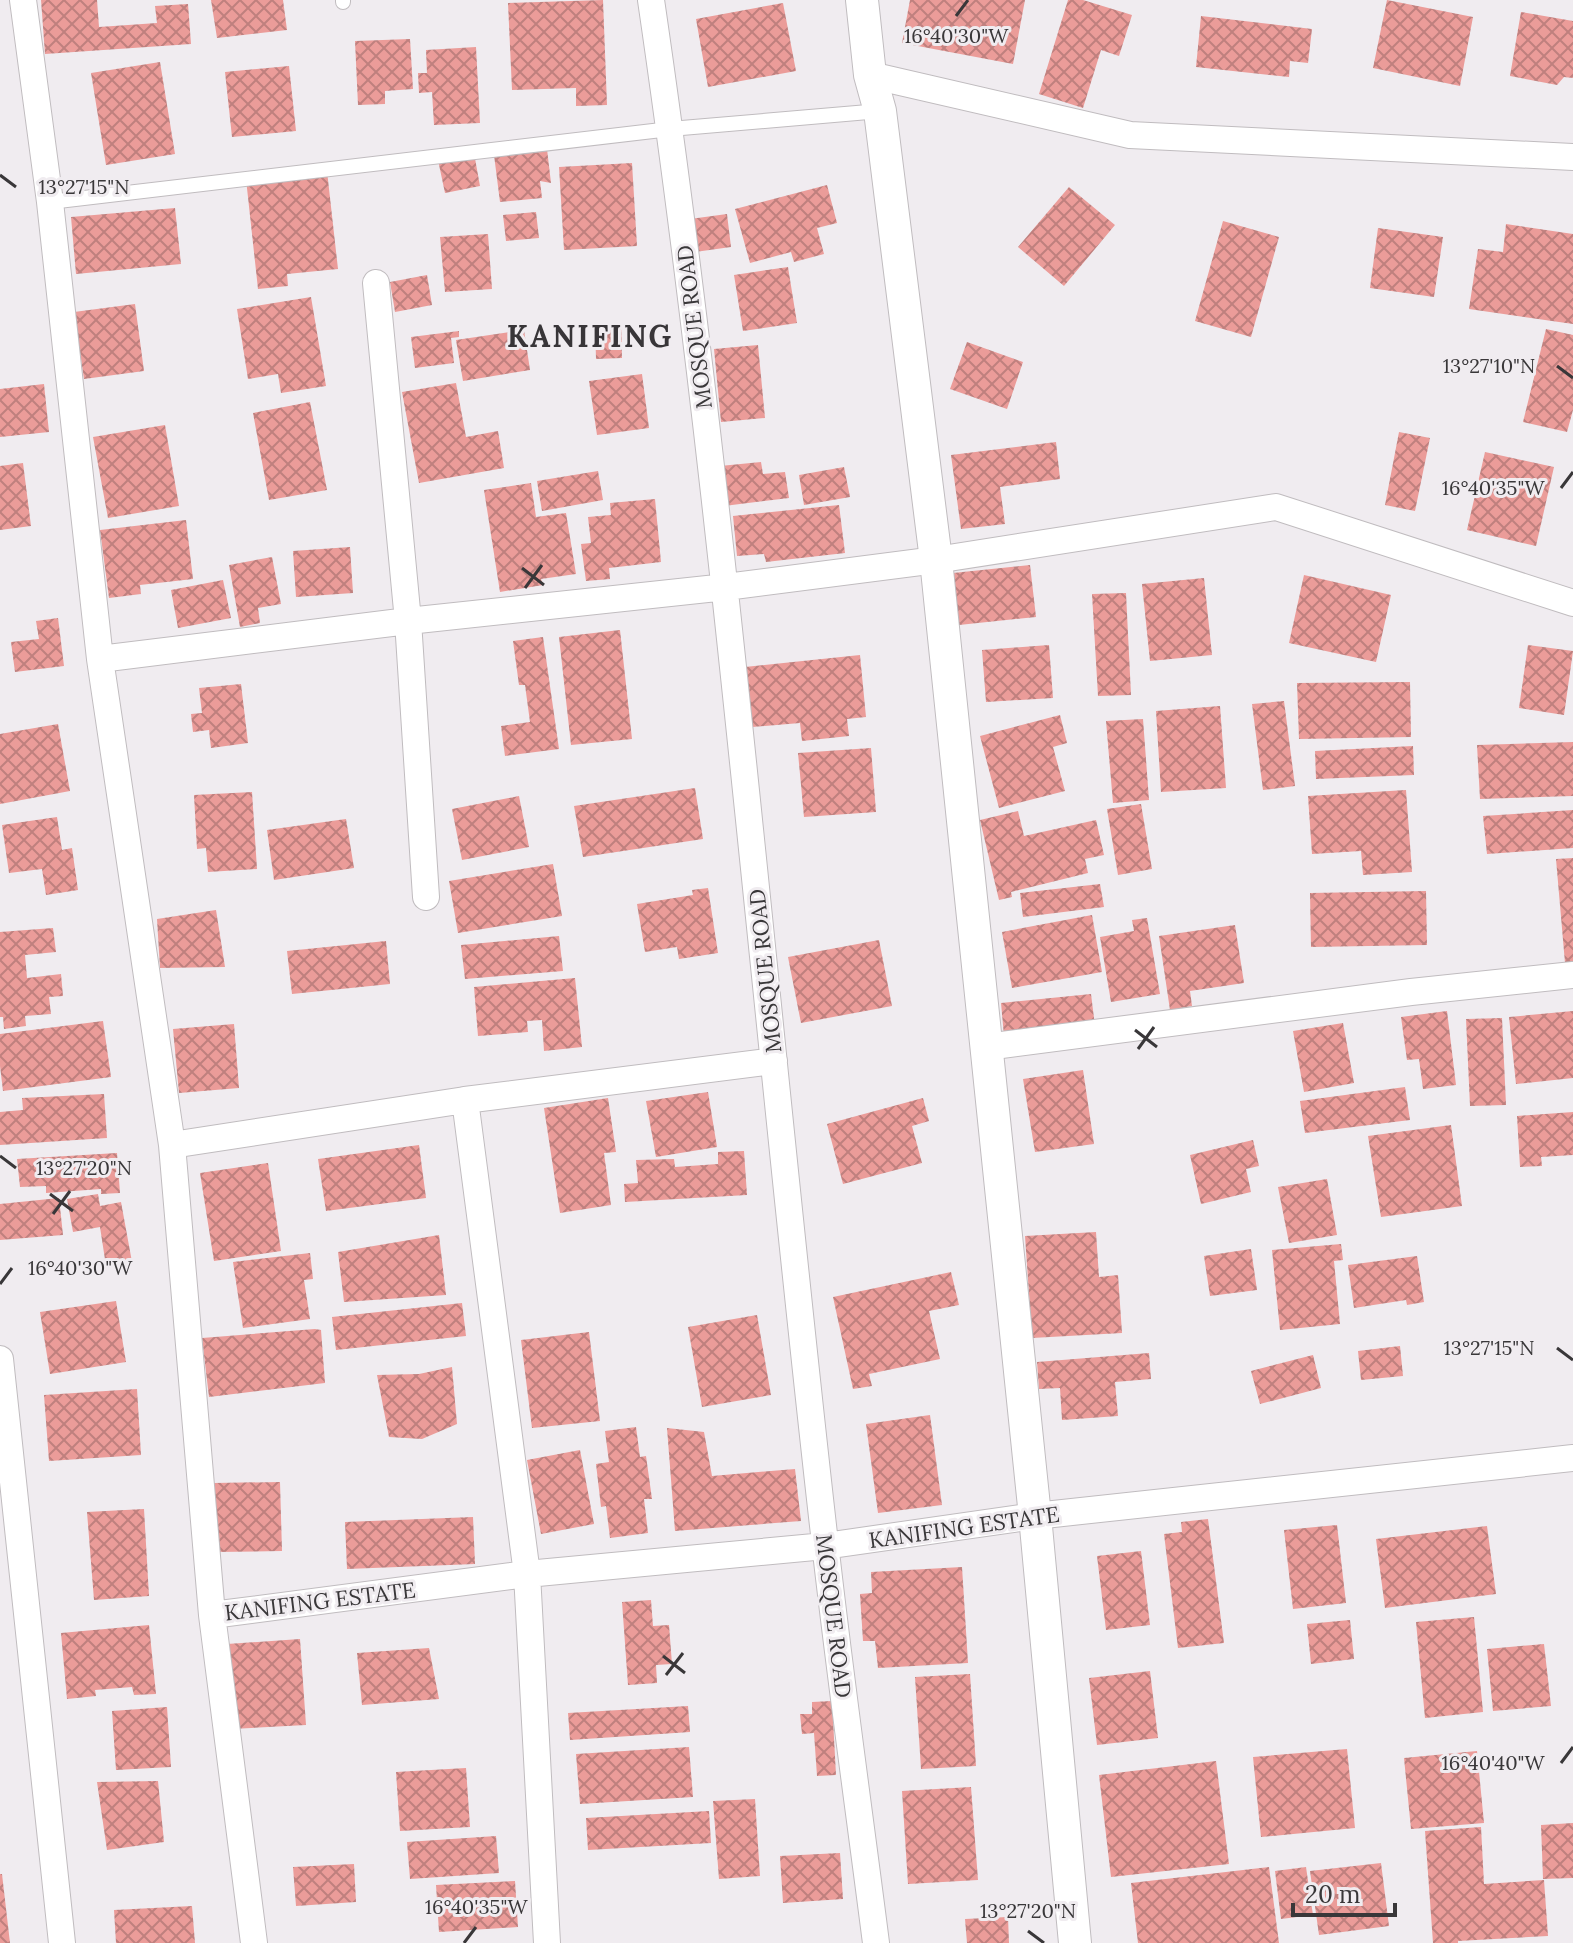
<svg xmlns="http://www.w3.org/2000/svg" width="1573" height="1943" font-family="Lora,serif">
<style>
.building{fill:url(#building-cross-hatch)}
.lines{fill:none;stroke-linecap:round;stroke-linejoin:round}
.service-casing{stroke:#c0bcbf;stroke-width:16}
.minor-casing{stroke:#c0bcbf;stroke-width:28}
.tertiary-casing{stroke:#c0bcbf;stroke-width:34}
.service{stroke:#fff;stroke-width:14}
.minor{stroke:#fff;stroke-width:26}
.tertiary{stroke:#fff;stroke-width:32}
.ticks{fill:none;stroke:#393739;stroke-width:3}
.labels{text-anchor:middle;stroke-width:6;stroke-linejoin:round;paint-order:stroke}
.street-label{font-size:22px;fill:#393739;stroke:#f0ecf0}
.district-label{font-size:30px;font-weight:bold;letter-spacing:2px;fill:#383538;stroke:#f0ecf0}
.ticks-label{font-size:20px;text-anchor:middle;fill:#393739;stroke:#f0ecf0;stroke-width:6;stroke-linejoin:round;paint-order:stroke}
</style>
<defs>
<pattern id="building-cross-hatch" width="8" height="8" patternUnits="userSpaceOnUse" patternTransform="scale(2)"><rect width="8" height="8" fill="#eb9c99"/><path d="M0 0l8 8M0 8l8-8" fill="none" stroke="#bf807e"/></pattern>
</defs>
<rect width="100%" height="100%" fill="#f0ecf0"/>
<!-- building -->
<path class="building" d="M41 0H97L99 27 157 23 155 6 188 4 191 44 45 54Z
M211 0H283L287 30 217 38Z
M603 0 607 105 576 106V88L512 90 508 3Z
M910 0H1025L1013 64 902 43Z
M1068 0H1083L1132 15 1119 56 1101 50 1083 108 1039 94Z
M1387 0 1473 17 1460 86 1373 68Z
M783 3 796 71 708 87 696 19Z
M1521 12 1573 21V78L1564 77 1557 85 1510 76Z
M1201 16 1312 29 1308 63 1290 61 1289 77 1196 67Z
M410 39 413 89 385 91V104L358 105 355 41Z
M476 47 480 123 434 125 432 92 419 93 418 73H427L426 50Z
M160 62 175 154 106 165 91 73Z
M289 66 296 131 232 137 225 72Z
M547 149 551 183 540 181 542 198 500 202 494 155Z
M474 153 480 186 445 193 438 160Z
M632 163 637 246 564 250 559 167Z
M327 171 338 269 287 274 288 286 258 289 246 179Z
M827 185 837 223 817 228 824 254 794 262 791 252 750 263 735 209Z
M1069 187 1115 225 1064 286 1018 247Z
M175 208 181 264 76 274 71 217Z
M536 212 539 238 506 241 503 215Z
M727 214 731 247 695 252 690 219Z
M1223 221 1279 237 1251 337 1195 321Z
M1506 224 1573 234V324L1469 309 1478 249 1503 252Z
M1378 228 1443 237 1434 297 1370 288Z
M488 234 492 289 445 292 440 237Z
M788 267 797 323 743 331 734 275Z
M427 275 432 305 395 312 390 282Z
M311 297 326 386 281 393 278 374 248 379 237 309Z
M135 304 144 371 84 379 74 312Z
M595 323H621L622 358 596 359Z
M1546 329 1573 335V410L1567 432 1523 422Z
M524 330 530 370 463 381 456 340Z
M459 331V337L451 338 454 363 415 368 411 337Z
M967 342 1023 362 1007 409 950 389Z
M758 345 765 418 721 422 714 349Z
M642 374 649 428 597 435 589 381Z
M456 383 466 437 498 431 504 468 419 483 402 392Z
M44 384 49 432 0 437V389Z
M310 402 327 490 269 500 253 413Z
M165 425 179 506 108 518 93 437Z
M1399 432 1430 438 1415 511 1385 505Z
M1056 442 1060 479 1000 487 1005 524 961 529 951 455Z
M1485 452 1554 467 1536 546 1467 530Z
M761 462 763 474 785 472 789 498 724 506 720 466Z
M23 463 31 526 0 530V466Z
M844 467 850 497 804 505 799 475Z
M598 471 603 500 542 511 537 481Z
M531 483 536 517 566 513 576 574 541 579 543 585 500 592 484 490Z
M655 499 661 562 609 568 610 579 586 581 581 544 591 543 588 517 611 515 610 503Z
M839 505 845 553 766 562 764 554 737 556 733 516Z
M186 520 193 579 140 585 141 594 109 598 100 530Z
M350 547 353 593 296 597 293 551Z
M272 557 281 604 258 608 260 623 240 627 229 565Z
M1030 565 1036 617 959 625 953 573Z
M1304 575 1391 595 1376 662 1289 643Z
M1204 578 1212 655 1150 661 1142 584Z
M223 580 231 618 178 628 171 590Z
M1126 593 1131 695 1098 696 1092 594Z
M58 618 64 666 15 672 11 642 39 639 36 621Z
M620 630 632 739 571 745 559 637Z
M543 637 559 749 505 756 501 726 530 722 525 685H519L513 641Z
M1049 645 1053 698 986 702 982 650Z
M1528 645 1573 651 1564 715 1519 708Z
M860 655 866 717 847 719 849 736 802 741 800 723 741 728 735 668Z
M1410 682 1411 737 1299 739 1297 683Z
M241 684 248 743 211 748 209 730 193 732 191 714 202 713 199 688Z
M1284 701 1295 786 1263 790 1252 704Z
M1220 706 1226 788 1161 792 1156 711Z
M1060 715 1067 743 1053 747 1065 791 999 808 980 736Z
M1143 719 1149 800 1113 803 1106 721Z
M58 724 70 791 0 804V734Z
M1573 742V796L1480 799 1477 745Z
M1413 746 1414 775 1316 779 1315 751Z
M871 748 876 812 804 817 798 753Z
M695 788 703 839 583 857 574 806Z
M1406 790 1412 872 1363 875 1361 851 1312 854 1308 796Z
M252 792 257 869 208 872 206 848 197 849 194 795Z
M519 796 529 847 462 860 452 809Z
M1141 804 1152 869 1118 875 1107 809Z
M1573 810V848L1487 854 1483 816Z
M1018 811 1024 836 1096 820 1104 855 1085 859 1088 873 1011 892 1012 897 999 900 980 820Z
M57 817 62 850 72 848 78 890 46 895 42 869 9 873 2 825Z
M346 819 354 868 274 880 267 830Z
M1573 858V962L1565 963 1556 859Z
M553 864 562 916 458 933 449 881Z
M1100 884 1104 907 1023 917 1020 893Z
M708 888 718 953 679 959 677 947 645 952 637 904 693 895 692 890Z
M1426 891 1427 945 1311 947 1310 893Z
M216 910 225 967 160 968 157 919Z
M1092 915 1102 972 1012 988 1002 932Z
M1147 918 1160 994 1111 1002 1100 937 1134 931 1132 920Z
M1235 925 1244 983 1190 991 1192 1006 1170 1010 1159 936Z
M53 928 56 952 25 955 27 978 61 974 63 996 49 997 51 1014 25 1016 26 1026 4 1029 3 1017H0V932Z
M559 936 563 971 465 979 461 945Z
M879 940 892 1006 801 1023 788 957Z
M386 941 390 984 292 994 287 951Z
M575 978 582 1047 544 1051 542 1020 527 1021 528 1032 478 1036 474 987Z
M1091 994 1095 1026 1004 1036 1001 1003Z
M1447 1011 1456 1085 1423 1089 1419 1059 1407 1060 1401 1017Z
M1573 1011V1078L1516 1084 1509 1017Z
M1502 1018 1506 1105 1470 1106 1466 1019Z
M103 1021 111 1077 3 1091 0 1066V1034Z
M1343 1023 1354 1083 1304 1092 1293 1031Z
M234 1024 239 1088 179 1093 173 1029Z
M1083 1070 1094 1144 1035 1152 1023 1079Z
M1405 1087 1410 1120 1305 1133 1300 1101Z
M708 1092 717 1147 656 1157 646 1101Z
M104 1094 107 1138 0 1145V1112L23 1110 22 1098Z
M608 1098 616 1152 604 1153 611 1205 560 1213 544 1108Z
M923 1098 929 1121 912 1126 922 1163 843 1184 827 1124Z
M1573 1112V1155L1541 1157 1542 1166 1520 1167 1517 1116Z
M1451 1125 1462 1206 1381 1217 1368 1136Z
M1253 1140 1259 1166 1246 1169 1251 1192 1201 1204 1190 1155Z
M419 1145 426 1198 326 1211 318 1159Z
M744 1151 747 1195 625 1202 624 1184 638 1183 636 1160 674 1159 675 1167 718 1164V1152Z
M117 1153 120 1193 101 1194V1189L46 1193V1186L20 1187 17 1159Z
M268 1163 281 1251 214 1261 200 1173Z
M1327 1179 1337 1235 1289 1243 1278 1187Z
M98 1194 100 1206 121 1202 132 1262 106 1266 100 1227 73 1232 67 1199Z
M59 1198 63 1235 0 1240V1204Z
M1096 1232 1099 1277 1118 1275 1122 1333 1032 1338 1025 1236Z
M439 1235 446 1295 344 1302 338 1252Z
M1341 1244 1343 1260 1334 1261 1340 1324 1280 1330 1272 1250Z
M1251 1249 1257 1290 1210 1296 1204 1256Z
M310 1253 313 1279 304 1280 310 1319 243 1328 233 1262Z
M1417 1256 1424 1302 1407 1305 1406 1300 1354 1308 1348 1265Z
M951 1272 959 1305 929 1311 940 1359 869 1374 872 1386 853 1389 833 1297Z
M116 1301 126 1362 50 1374 40 1312Z
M462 1303 466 1336 336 1350 332 1317Z
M757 1315 771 1395 702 1407 688 1327Z
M315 1329 321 1330 325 1383 209 1397 202 1338Z
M589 1332 600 1421 532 1428 521 1340Z
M1400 1346 1403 1376 1361 1380 1358 1351Z
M1149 1353 1151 1379 1115 1382 1118 1416 1062 1420 1060 1388 1039 1389 1037 1362Z
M1313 1355 1321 1388 1260 1404 1251 1371Z
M452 1367 457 1424 422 1439 389 1437 377 1375 419 1374Z
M137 1389 141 1455 49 1461 44 1395Z
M930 1415 942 1505 878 1513 866 1424Z
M636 1427 640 1457 646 1456 652 1499H644L648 1533 610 1538 606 1506 601 1507 596 1464 609 1462 605 1431Z
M667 1428 704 1432 712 1476 795 1469 801 1521 675 1531Z
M580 1450 594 1524 541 1534 527 1460Z
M280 1482 282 1551 216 1552 214 1483Z
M144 1509 149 1596 94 1600 87 1512Z
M473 1517 475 1564 347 1569 345 1522Z
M1208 1519 1224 1643 1178 1648 1164 1534 1182 1532 1181 1522Z
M1337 1525 1346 1603 1293 1609 1284 1530Z
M1487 1526 1496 1594 1385 1608 1376 1539Z
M1141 1551 1150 1625 1106 1630 1097 1556Z
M962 1567 968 1663 878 1668 875 1641H863L860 1594 872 1593 871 1572Z
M651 1600 653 1626 669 1625 672 1664 656 1665 657 1683 628 1685 622 1602Z
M1474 1617 1483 1712 1425 1718 1416 1622Z
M1350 1620 1354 1659 1311 1664 1307 1624Z
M149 1625 156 1694 134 1695 132 1687 95 1690 96 1696 67 1699 61 1633Z
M300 1639 306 1725 232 1729 227 1644Z
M1544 1644 1551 1706 1493 1711 1487 1649Z
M429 1648 439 1699 362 1705 357 1653Z
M1150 1671 1158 1738 1097 1745 1089 1678Z
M970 1674 976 1766 921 1769 915 1677Z
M832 1701 836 1775 817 1776 814 1733 802 1734 800 1714H812V1702Z
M688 1706 690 1732 570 1740 568 1713Z
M167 1707 171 1767 116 1770 112 1711Z
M689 1747 693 1797 580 1804 576 1754Z
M1347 1749 1355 1828 1261 1837 1253 1757Z
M1477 1751 1484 1823 1411 1829 1404 1758Z
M1216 1761 1229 1864 1111 1877 1099 1775Z
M466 1768 470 1827 400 1831 396 1772Z
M158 1781 164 1842 107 1850 97 1782Z
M971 1787 978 1880 908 1884 902 1791Z
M755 1799 760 1876 719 1879 713 1801Z
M709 1811 711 1843 588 1850 586 1818Z
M1573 1823V1878L1543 1879 1541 1825Z
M1481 1827 1484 1884 1544 1880 1548 1936 1458 1941V1943H1433L1425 1831Z
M496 1836 499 1873 410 1879 407 1842Z
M840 1853 843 1899 783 1903 780 1856Z
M1381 1863 1389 1926 1319 1935 1310 1871Z
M354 1864 356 1902 296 1906 293 1867Z
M1269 1867 1279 1943H1138L1131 1883Z
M1306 1867 1313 1915 1281 1919 1275 1871Z
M0 1874H2L10 1943H0Z
M515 1881 518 1927 439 1932 436 1885Z
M192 1906 195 1943H116L114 1910Z
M1008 1917 1009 1943H967L965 1919Z"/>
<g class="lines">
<!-- service casing -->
<g class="service-casing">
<path id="service" d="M343 0V2
M50 202 670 129 880 111"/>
</g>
<!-- minor casing -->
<g class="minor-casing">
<path id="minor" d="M23 0 50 202 100 659 172 1145 212 1615 254 1943
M651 0C726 512 766 1029 825 1543 840 1677 859 1810 876 1943
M870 75 1130 135 1573 157
M376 283 408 621 426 897
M100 659 408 621 726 587 936 560 1276 507 1573 603
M986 1047 1411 992 1573 975
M465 1100 527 1574 547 1943
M172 1145 465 1100 774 1061
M0 1359 62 1943
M212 1615 527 1574 825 1546 1035 1516 1573 1458"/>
</g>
<!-- tertiary casing -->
<g class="tertiary-casing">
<path id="tertiary" d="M862 0 870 75 880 111 936 560 1035 1516 1075 1943"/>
</g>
<!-- service -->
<use href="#service" class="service"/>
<!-- minor -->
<use href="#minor" class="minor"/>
<!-- tertiary -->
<use href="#tertiary" class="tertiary"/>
</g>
<!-- ticks -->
<path class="ticks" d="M956 16 968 0M0 175 16 187M1557 366 1573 378M1561 488 1573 472M522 568 544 585M525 588 542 565M1135 1030 1157 1047M1138 1049 1154 1027M0 1156 16 1168M50 1194 73 1211M53 1214 70 1191M0 1284 12 1268M1557 1348 1573 1360M663 1656 685 1673M666 1675 683 1653M1561 1763 1573 1747M1028 1931 1044 1943M464 1943 476 1927"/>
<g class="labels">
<!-- street labels -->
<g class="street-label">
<text transform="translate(694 327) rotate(-97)" y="8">MOSQUE ROAD</text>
<text transform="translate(765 971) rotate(-96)" y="8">MOSQUE ROAD</text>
<text transform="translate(964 1527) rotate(-8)" y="8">KANIFING ESTATE</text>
<text transform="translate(320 1601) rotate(-7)" y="8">KANIFING ESTATE</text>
<text transform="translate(834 1616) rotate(83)" y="8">MOSQUE ROAD</text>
</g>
<!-- district labels -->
<g class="district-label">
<text x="590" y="347">KANIFING</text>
</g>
</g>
<g class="ticks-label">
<text x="956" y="43">16°40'30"W</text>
<text x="84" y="194">13°27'15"N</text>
<text x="1489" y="373">13°27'10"N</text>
<text x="1493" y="495">16°40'35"W</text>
<text x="84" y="1175">13°27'20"N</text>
<text x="80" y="1275">16°40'30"W</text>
<text x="1489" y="1355">13°27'15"N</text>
<text x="1493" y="1770">16°40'40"W</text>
<text x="476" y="1914">16°40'35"W</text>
<text x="1028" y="1918">13°27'20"N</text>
</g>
<!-- scale -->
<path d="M1293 1903v12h102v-12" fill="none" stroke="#393739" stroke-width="4"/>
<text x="1305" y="1903" font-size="24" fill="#393739" stroke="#f0ecf0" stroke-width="6" paint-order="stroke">20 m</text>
</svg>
